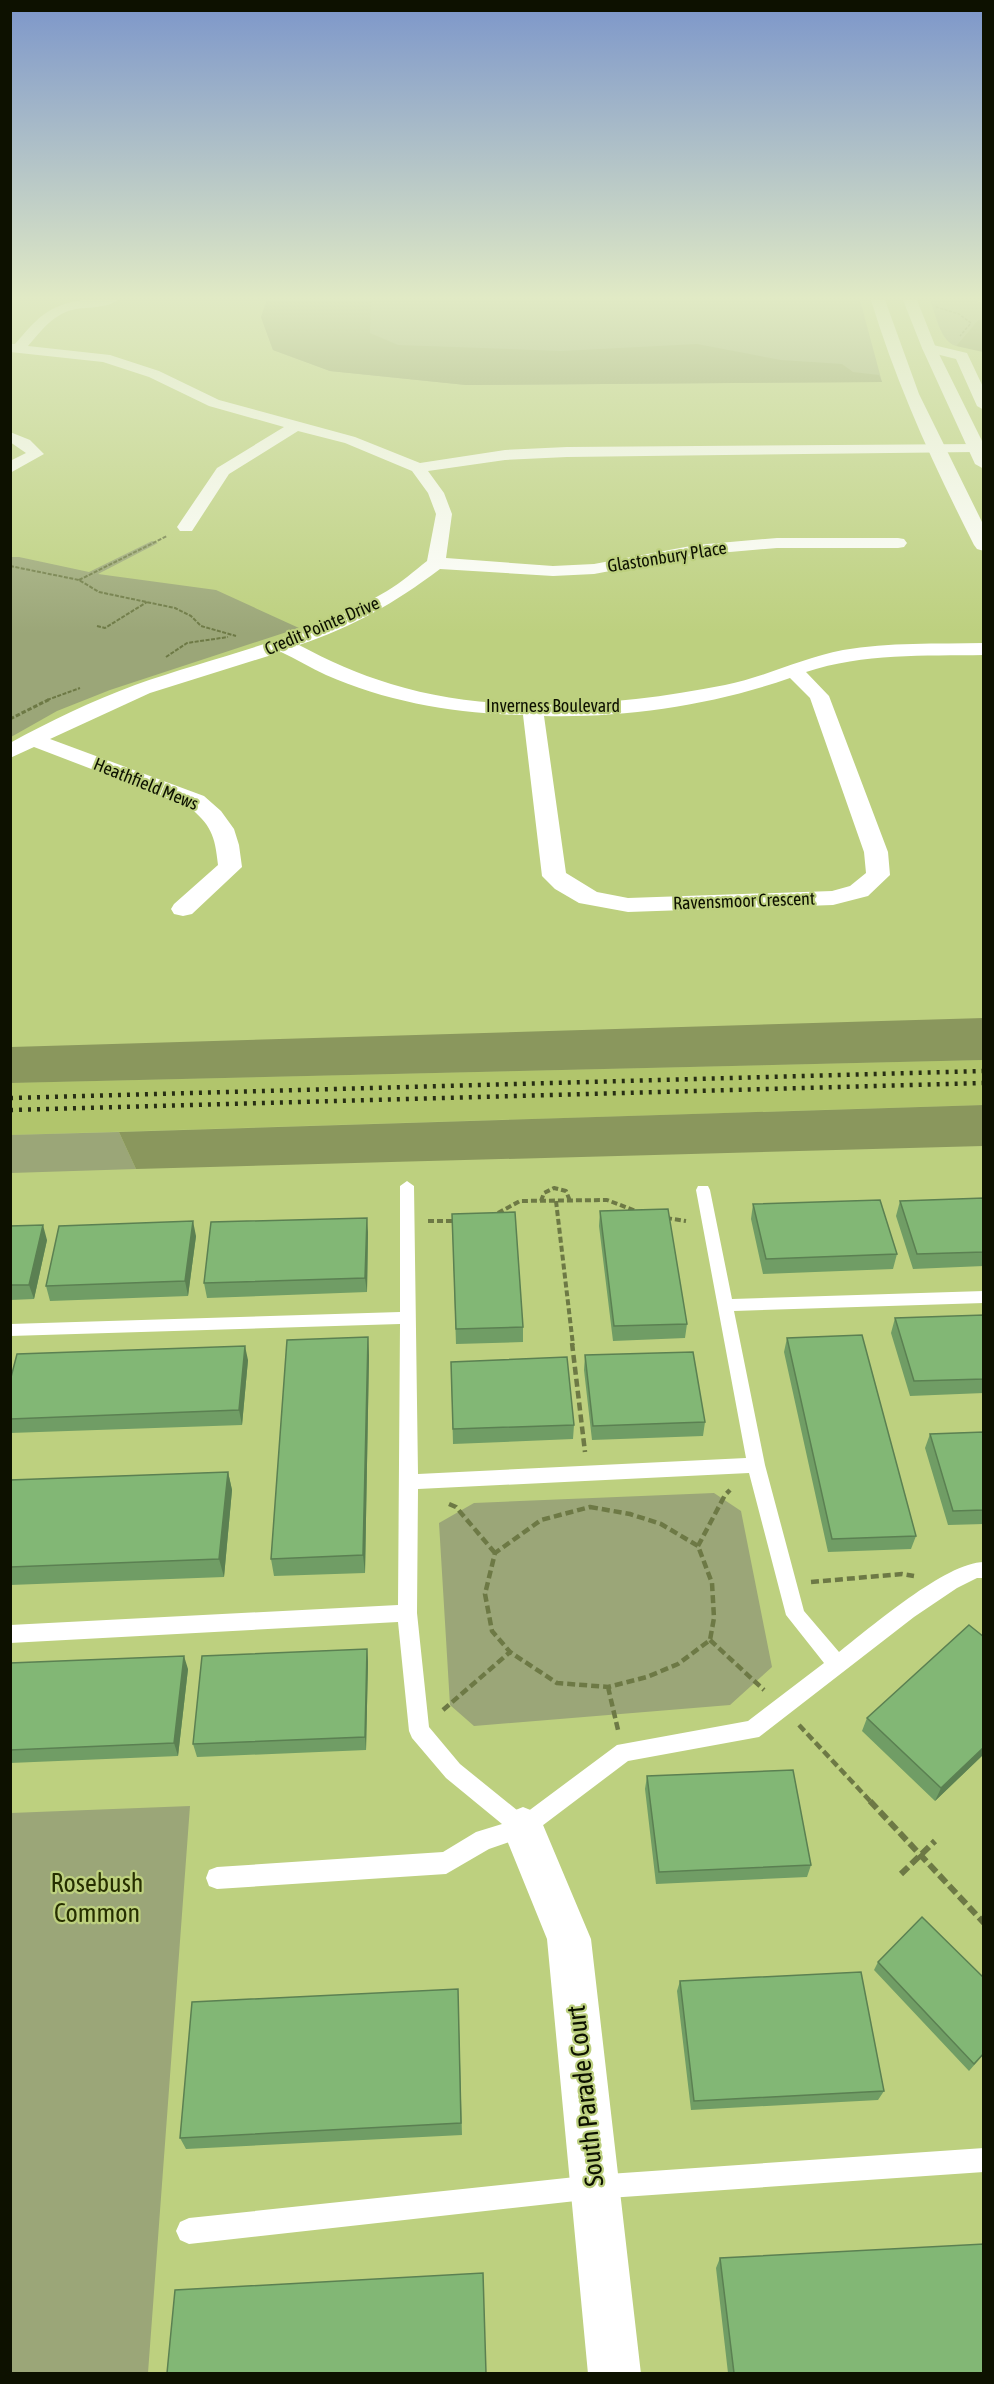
<svg xmlns="http://www.w3.org/2000/svg" width="994" height="2384" font-family="'Asap Condensed',sans-serif">
<style>
.built{fill:#b1c56c}
.green{fill:#9ba678}
.forest{fill:#8a975d}
.lines{fill:none;stroke-linecap:round;stroke-linejoin:round}
.path-far5{stroke:#6d7945;stroke-width:1.5;stroke-dasharray:3 1.5;stroke-linecap:butt}
.path-far4{stroke:#6d7945;stroke-width:2;stroke-dasharray:4 1.5;stroke-linecap:butt}
.path-far3{stroke:#6d7945;stroke-width:3;stroke-dasharray:4.5 2;stroke-linecap:butt}
.path-far2{stroke:#6d7945;stroke-width:4;stroke-dasharray:6 3;stroke-linecap:butt}
.path-far1{stroke:#6d7945;stroke-width:4.5;stroke-dasharray:8 4;stroke-linecap:butt}
.path{stroke:#6d7945;stroke-width:6;stroke-dasharray:10 4.5;stroke-linecap:butt}
.service{fill:#fff;fill-rule:evenodd}
.minor{fill:#fff;fill-rule:evenodd}
.primary{fill:#fff;fill-rule:evenodd}
.rail{stroke:#272e13;stroke-width:4.5;stroke-dasharray:3 6;stroke-linecap:butt}
.wall{fill:#709d65}
.shaded-wall{fill:#5b8052}
.building{fill:#82b775;stroke:#5b8052;stroke-width:1.5}
.labels{text-anchor:middle;stroke-width:4.5;stroke-linejoin:round;paint-order:stroke}
.far-street-label{font-size:18px;fill:#0d1100;stroke:#bdd07f}
.near-park-label{font-size:26px;fill:#272f01;stroke:#bdd07f}
.near-street-label{font-size:26px;fill:#0d1100;stroke:#bdd07f}
</style>
<rect width="100%" height="100%" fill="#bdd07f"/>
<!-- built -->
<path class="built" d="M984 1060 983 1105 11 1135 10 1083Z"/>
<!-- green -->
<path class="green" d="M267 300H860L882 382 466 385 330 371 273 350 261 317Z
M930 300H973L983 303V319L978 320 956 346C940 341 936 315 930 300Z
M152 541 158 543 98 574 216 590 299 628 110 690 57 711 11 737V557H19L89 572Z
M119 1132 136 1169 11 1173 10 1135Z
M714 1493 741 1511 772 1667 730 1705 474 1726 450 1705 439 1523 474 1503Z
M190 1806 148 2373H11V1813Z"/>
<!-- forest -->
<path class="forest" d="M267 300H371L370 333 398 345 561 351 697 344 781 360 842 364 853 372 879 375 882 382 466 385 330 371 273 350 261 317Z
M983 319V352L956 346 978 320Z
M984 1018 983 1060 11 1083V1047Z
M984 1105 983 1146 136 1169 119 1132Z"/>
<g class="lines">
<!-- path-far5 -->
<path class="path-far5" d="M936 307 959 314 971 323 960 336"/>
<!-- path-far4 -->
<path class="path-far4" d="M10 566 79 580 99 592 175 608 191 616 201 626 236 636
M79 580 167 536
M97 626 105 628 147 602
M166 657 187 643 228 637
M47 700 80 688"/>
<!-- path-far3 -->
<path class="path-far3" d="M10 719 50 699"/>
<!-- path-far2 -->
<path class="path-far2" d="M541 1201 544 1193 554 1188 566 1191 570 1201
M556 1201 573 1345
M498 1213 520 1201 607 1200 636 1211
M666 1218 686 1221
M428 1221H457"/>
<!-- path-far1 -->
<path class="path-far1" d="M572 1343 585 1452
M449 1504 456 1507 495 1553
M590 1507 630 1514 661 1524 698 1546 712 1583 714 1618 710 1640 678 1664 647 1677 608 1687 557 1683 510 1652 492 1631 485 1594 495 1553 541 1520Z
M698 1546 725 1495 730 1490
M811 1582 902 1574 914 1576
M710 1640 764 1690
M608 1687 618 1730
M443 1710 510 1652
M799 1725 872 1803"/>
<!-- path -->
<path class="path" d="M870 1801 984 1923
M901 1874 935 1841"/>
<!-- service -->
<path class="service" d="M407 1181 414 1186 418 1474 746 1458 696 1190 698 1186H708L710 1190 732 1299 984 1291V1303L734 1311 765 1465 804 1611 839 1652C870 1628 946 1562 984 1562V1578H977L957 1588 914 1617 759 1737 628 1761 530 1835 489 1849 446 1874 217 1889 209 1886 206 1878 209 1870 217 1867 443 1852 476 1832 502 1824 446 1778 412 1738 409 1731 398 1622 10 1643V1625L398 1605 400 1324 10 1336V1324L400 1312V1186ZM749 1473 786 1615 824 1663 748 1721 617 1745 523 1815 460 1764 429 1727 417 1613 418 1489Z
M984 2148V2172L594 2199 189 2244 180 2240 176 2231 180 2222 189 2218 594 2175Z"/>
<!-- minor -->
<path class="minor" d="M83 300H118C108 308 89 307 76 309 54 313 42 330 28 346L110 355 159 371 219 400 355 437 420 463 505 450 567 447 980 444 983 447 975 452 567 457 505 460 428 471 444 493 452 514 446 558 553 566 594 564 696 545 777 538H898L904 539 907 543 904 547 898 548H777L696 555 594 574 553 576 440 569C393 604 355 626 299 645 329 661 358 674 391 684 494 716 620 706 725 685 765 677 802 658 843 650 889 642 937 644 984 643V655C924 656 864 653 806 672L829 696 888 852 890 875 868 896 833 905 628 912 579 903 555 889 542 876 523 715C457 714 387 702 326 675 311 668 296 659 281 652L150 693 50 739 204 796 221 811 234 829 239 845 242 867 192 914 183 916 174 914 171 909 174 904 218 865C215 835 211 825 188 806L34 747 10 758V743C50 721 92 701 135 685 219 655 309 638 387 591 402 582 414 571 427 561L436 514 428 493 412 471 345 443 298 431 229 474 192 531H180L177 527 217 468 284 427 209 406 149 377 103 362 10 352V344H15C37 319 47 305 83 300ZM790 678 810 698 864 852 866 873 850 886 832 891 628 898 597 892 566 873 544 716C626 718 713 705 790 678Z
M929 344 967 353 984 389V410L977 406 956 359 924 351 922 348Z
M10 432 30 440 44 454 10 473V461L26 453 10 442Z
M523 1807 538 1813 591 1939 641 2374H588L547 1939 502 1828 508 1813Z"/>
<!-- primary -->
<path class="primary" d="M871 300H885L919 394 984 526V551L977 549 974 545C934 466 897 386 871 300Z
M903 300H917L936 348 984 445V469L975 464 922 348Z"/>
<!-- rail -->
<path class="rail" d="M10 1098 984 1071
M10 1110 984 1083"/>
</g>
<!-- wall -->
<path class="wall" d="M984 1198V1266L913 1269 896 1216 900 1201Z
M753 1204 897 1254 893 1269 763 1274 751 1219Z
M600 1211 687 1324 685 1338 613 1341 599 1226Z
M452 1214 523 1327V1342L456 1344Z
M10 1226 47 1240 34 1299 10 1300Z
M368 1232 367 1292 207 1298 204 1283Z
M196 1236 188 1296 50 1301 46 1286Z
M984 1315V1393L910 1396 891 1333 895 1318Z
M368 1337 369 1356 365 1573 274 1576 271 1559Z
M787 1338 916 1536 911 1549 828 1552 784 1352Z
M585 1355 705 1422 703 1436 592 1440 584 1370Z
M248 1360 242 1425 10 1433V1381Z
M451 1362 574 1425 573 1439 453 1444Z
M984 1432V1524L948 1525 925 1448 930 1434Z
M228 1472 232 1490 224 1577 10 1585V1480Z
M984 1637V1754L935 1801 862 1731 867 1718Z
M367 1649 368 1662 366 1750 197 1757 193 1744Z
M10 1663 188 1669 178 1756 10 1763Z
M647 1776 811 1865 807 1877 656 1884 645 1789Z
M878 1962 984 1978V2054L969 2071 874 1970Z
M680 1981 884 2091 878 2100 691 2110 677 1991Z
M458 1989 462 2135 186 2149 180 2138Z
M720 2258 984 2373H728L716 2268Z"/>
<!-- shaded-wall -->
<path class="shaded-wall" d="M367 1218 368 1232 367 1292 365 1278Z
M193 1221 196 1236 188 1296 185 1281Z
M43 1225 47 1240 34 1299 29 1285Z
M368 1337 369 1356 365 1573 363 1555Z
M245 1346 248 1360 242 1425 239 1410Z
M228 1472 232 1490 224 1577 219 1559Z
M367 1649 368 1662 366 1750 365 1737Z
M184 1656 188 1669 178 1756 174 1743Z
M984 1747V1754L935 1801 941 1788Z"/>
<!-- building -->
<path class="building" d="M984 1198V1252L917 1254 900 1201Z
M880 1200 897 1254 766 1259 753 1204Z
M668 1209 687 1324 614 1326 600 1211Z
M515 1212 523 1327 456 1329 452 1214Z
M367 1218 365 1278 204 1283 211 1222Z
M193 1221 185 1281 46 1286 59 1226Z
M43 1225 29 1285H10V1226Z
M984 1315V1379L914 1381 895 1318Z
M862 1335 916 1536 832 1539 787 1338Z
M368 1337 363 1555 271 1559 287 1340Z
M245 1346 239 1410 10 1419V1381L17 1354Z
M693 1352 705 1422 593 1426 585 1355Z
M567 1357 574 1425 453 1429 451 1362Z
M984 1432V1510L953 1511 930 1434Z
M228 1472 219 1559 10 1567V1480Z
M969 1625 984 1637V1747L941 1788 867 1718Z
M367 1649 365 1737 193 1744 202 1656Z
M184 1656 174 1743 10 1750V1663Z
M793 1770 811 1865 659 1872 647 1776Z
M922 1917 984 1978V2053L974 2064 878 1962Z
M861 1972 884 2091 694 2101 680 1981Z
M458 1989 461 2123 180 2138 192 2002Z
M984 2244V2373H734L720 2258Z
M483 2273 486 2373H167L175 2290Z"/>
<!-- sky -->
<linearGradient id="sky" x2="0" y2="1"><stop stop-color="#7c96ca"/><stop offset="0.47" stop-color="#e1eac5"/><stop offset="1" stop-color="#e1eac5" stop-opacity="0"/></linearGradient>
<rect width="994" height="634" fill="url(#sky)"/>
<g class="labels">
<!-- far-street labels -->
<g class="far-street-label">
<text transform="translate(667 557) rotate(-9)" y="6">Glastonbury Place</text>
<text transform="translate(322 626) rotate(-23)" y="6">Credit Pointe Drive</text>
<text x="553" y="712">Inverness Boulevard</text>
<text transform="translate(146 784) rotate(22)" y="6">Heathfield Mews</text>
<text transform="translate(744 901) rotate(-2)" y="6">Ravensmoor Crescent</text>
</g>
<!-- near-park labels -->
<g class="near-park-label">
<text x="97" y="1892">Rosebush<tspan x="97" dy="30">Common</tspan></text>
</g>
<!-- near-street labels -->
<g class="near-street-label">
<text transform="translate(585 2096) rotate(-96)" y="9">South Parade Court</text>
</g>
</g>
<!-- border -->
<rect width="994" height="2384" fill="none" stroke="#0d1100" stroke-width="24"/>
</svg>
